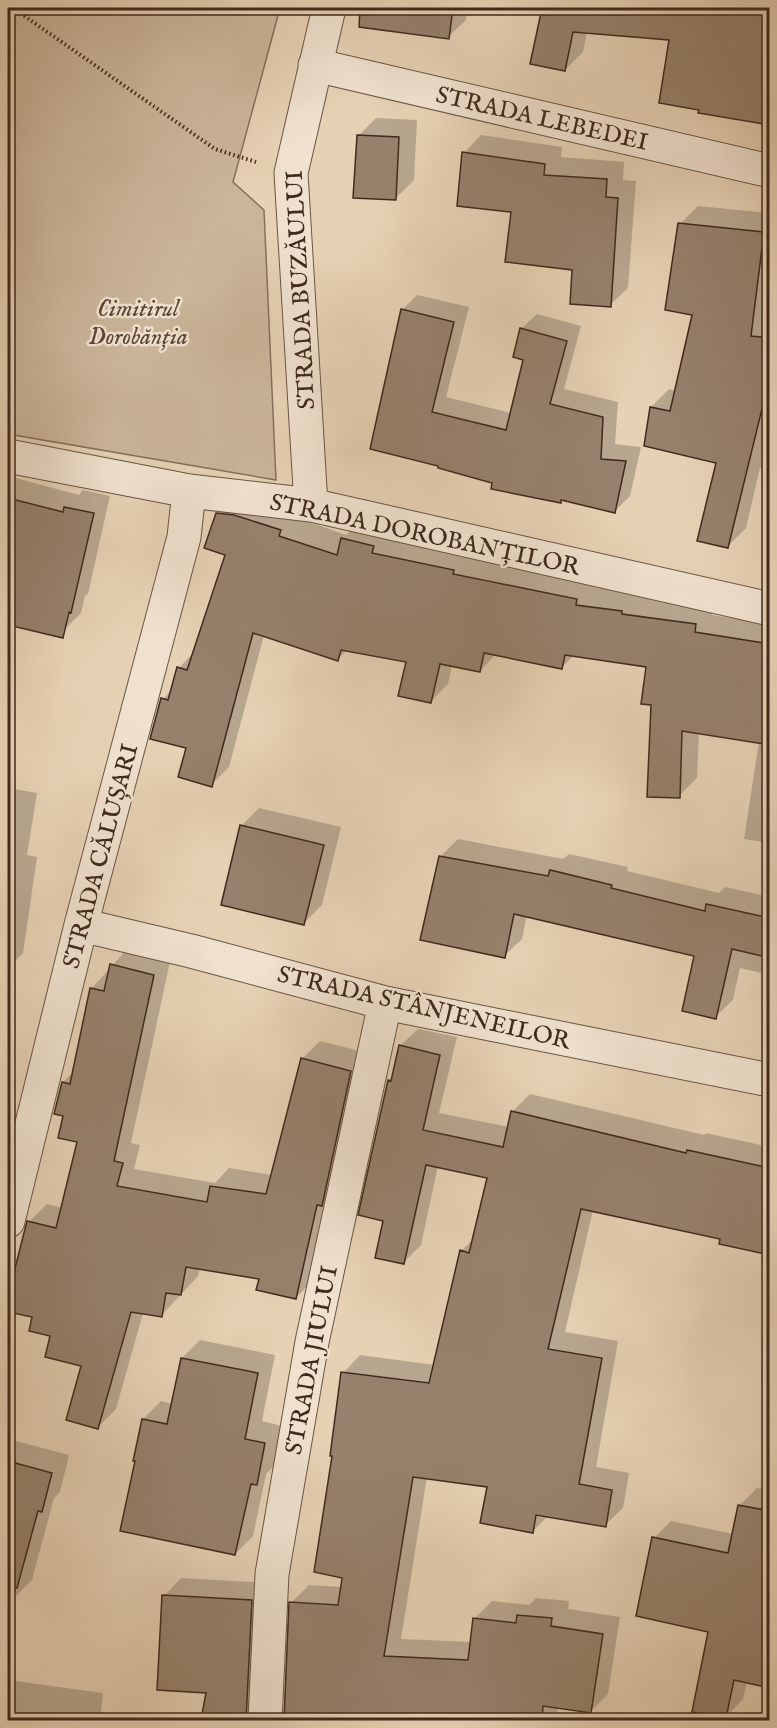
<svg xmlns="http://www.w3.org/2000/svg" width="777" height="1728" font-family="'IM FELL English',serif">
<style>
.green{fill:#cab59a;stroke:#85705c;stroke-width:1.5}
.shadow{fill:#0003}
.building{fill:#96816c;stroke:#402a1d;stroke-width:1.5}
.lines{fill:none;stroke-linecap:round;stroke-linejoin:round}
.minor-casing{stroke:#6a5443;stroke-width:35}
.path{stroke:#402a1d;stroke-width:4;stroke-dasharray:1.5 3;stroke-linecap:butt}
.minor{stroke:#efe1ce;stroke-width:33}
.labels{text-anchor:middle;stroke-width:5;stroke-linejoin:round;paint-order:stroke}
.street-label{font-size:24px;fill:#402a1d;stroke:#efe1ce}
.park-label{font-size:24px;font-style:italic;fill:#5c4636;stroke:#efe1ce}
</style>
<rect width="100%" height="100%" fill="#e6d1b4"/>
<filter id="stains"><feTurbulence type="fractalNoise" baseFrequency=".00333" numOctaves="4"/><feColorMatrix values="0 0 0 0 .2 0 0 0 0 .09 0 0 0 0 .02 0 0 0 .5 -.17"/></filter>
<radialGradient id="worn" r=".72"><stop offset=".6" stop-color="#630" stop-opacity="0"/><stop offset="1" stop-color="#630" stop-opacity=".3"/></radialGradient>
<!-- green -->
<path class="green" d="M8 8H280L233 182 264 210 276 480 8 434Z"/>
<!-- shadow -->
<path class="shadow" d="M391 8H468L466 20 448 37 388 30Z
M544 8H770V124L671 39 587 32 583 52 565 70 532 63Z
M376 118 417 120 414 180 396 198 358 136Z
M481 135 562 147 561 157 624 162 623 180 636 181 628 288 610 305 513 211 464 153Z
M698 206 770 213V470L760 468 746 528 728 546 717 462 651 407 669 389 676 391 694 314 680 224Z
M417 295 469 307 446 397 511 413 525 359 521 329 537 314 581 326 564 389 618 402 615 444 641 447 630 496 615 511 562 499 560 501 439 467 402 310Z
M8 476 79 495 83 490 110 496 88 594 85 596 81 613 64 630 8 616Z
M235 496 346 535 360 521 594 582 593 587 639 594V597L713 607 712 615 770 624V843L744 839 759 742 699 732 697 778 679 796 652 704 647 666 574 655 562 667 496 654 480 671 452 665 448 684 430 702 407 661 347 650 338 659 264 635 229 767 211 785 163 699 173 689 179 668 194 652 227 554 217 514Z
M8 788 37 793 27 855 37 857 23 953 15 961 10 993 8 995Z
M259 808 341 827 322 905 304 923 241 826Z
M458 839 563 859 569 854 628 867 627 871 719 893 725 887 770 897V975L740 968 733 1000 715 1017 696 955 527 915 522 939 504 956 440 857Z
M129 947 171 957 131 1143 140 1145 134 1169 215 1183 229 1168 272 1175 302 1059 320 1041 368 1053 313 1280 296 1298 261 1278 200 1268 198 1276 161 1316 143 1313 116 1409 98 1427 83 1365 34 1316 8 1310V1303L29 1222 47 1204 63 1208 79 1141 64 1115 63 1082 74 1071 92 988Z
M418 1029 457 1037 439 1113 509 1127 512 1112 530 1094 704 1135 706 1133 770 1147V1253L721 1238 593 1210 565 1332 618 1341 596 1467 629 1473 623 1508 605 1525 548 1516 533 1531 489 1486 427 1477 401 1639 472 1642 474 1619 492 1601 529 1605 536 1598 569 1601 568 1609 620 1617 608 1694 590 1712 558 1707 557 1720H285L291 1603 309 1585 342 1587 344 1577 333 1455 343 1373 360 1355 435 1365 461 1251 474 1238 489 1177 438 1166 421 1245 404 1262 385 1220 389 1081 393 1076 400 1046Z
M200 1340 275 1355 262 1421 282 1426 274 1466 266 1474 253 1536 235 1554 143 1419 161 1401 173 1404 182 1358Z
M8 1439 69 1455 60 1492 54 1498 32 1580 14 1598 8 1596Z
M757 1488 770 1491V1686L747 1681 743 1699 726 1717 710 1630 654 1538 671 1521 733 1534 739 1506Z
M181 1578 269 1583 279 1720H203L207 1691 164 1596Z
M8 1680 103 1693 100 1720H8Z"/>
<!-- building -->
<path class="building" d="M360 8H453L449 39 359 27Z
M542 8H770V125L698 113 699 110 659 103 669 40 573 32 565 71 530 64Z
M357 135 399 137 396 200 353 198Z
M462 152 545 164 544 175 607 179 606 197 618 198 611 307 570 304 572 270 505 262 511 212 457 206Z
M678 223 764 232 751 336 770 338V376L728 548 697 541 716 463 644 446 650 407 670 411 692 315 665 310Z
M401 309 454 322 432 412 506 430 523 360 513 357 520 328 567 341 550 404 603 417 601 459 626 461 615 513 561 500V503L491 489 492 483 438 468V466L370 449Z
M8 498 63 512 64 507 94 513 71 613 69 612 63 638 8 625Z
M216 513 234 515 281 530 279 536 337 555 341 538 374 546 372 553 454 570 453 574 577 599 576 605 622 611V614L696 624 695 632 770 644V745L682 731 680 798 647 797 651 705 641 704 646 667 565 655 562 669 484 653 480 672 440 664 431 703 398 696 406 662 341 650 338 661 253 633 212 787 178 777 186 748 150 739 161 698 168 700 177 667 187 670 225 555 204 548Z
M240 825 324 845 304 925 221 905Z
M439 856 548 876 550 870 612 885 611 888 705 911 706 904 770 918V958L732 949 716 1019 682 1011 694 956 514 914 505 958 420 940Z
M110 964 154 975 114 1161 123 1163 117 1186 207 1202 210 1186 266 1194 301 1058 351 1071 322 1206 317 1205 296 1299 256 1290 259 1279 186 1267 181 1295 166 1293 162 1317 131 1312 98 1429 66 1420 81 1366 45 1357 50 1336 29 1331 32 1317 8 1312V1296L27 1221 56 1228 77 1142 58 1138 63 1116 54 1114 62 1082 70 1084 90 988 104 991Z
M399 1045 440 1055 423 1130 503 1147 511 1111 686 1153 687 1150 770 1168V1255L719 1244 720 1239 581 1209 548 1349 602 1358 579 1484 612 1490 606 1527 536 1515 533 1533 480 1523 487 1487 413 1477 384 1656 468 1660 473 1618 516 1623 517 1615 552 1618 551 1626 603 1634 591 1713 543 1706 542 1720H284L289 1602 338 1605 342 1578 314 1572 332 1456H330L341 1372 429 1383 460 1250 469 1253 487 1178 426 1165 404 1264 375 1258 383 1221 358 1215 388 1080 391 1081Z
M181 1358 258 1373 245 1439 265 1443 257 1485 251 1484 235 1555 120 1531 135 1461H133L142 1419 167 1424Z
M8 1461 52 1473 42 1512 38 1511 17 1588 8 1587Z
M738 1505 770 1511V1688L734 1680 726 1718 692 1712 708 1632 636 1616 652 1537 728 1553Z
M162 1595 252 1600 246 1720 202 1714 206 1693 157 1690Z"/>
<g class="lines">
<!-- minor casing -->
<g class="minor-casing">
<path id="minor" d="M315 65 770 171
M8 456 189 491 311 505 770 609
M311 505 291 173 329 8
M81 925 191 951 385 1003 770 1080
M8 1221 81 925 184 537 189 491
M265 1720 272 1574 312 1342 385 1003"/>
</g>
<!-- path -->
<path class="path" d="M13 8 215 149 256 162"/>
<!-- minor -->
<use href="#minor" class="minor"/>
</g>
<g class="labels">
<!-- street labels -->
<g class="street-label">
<text transform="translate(542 118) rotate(13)" y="8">STRADA LEBEDEI</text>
<text transform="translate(300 290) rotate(-93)" y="8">STRADA BUZĂULUI</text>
<text transform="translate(425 534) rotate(12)" y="8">STRADA DOROBANȚILOR</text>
<text transform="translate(100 856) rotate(-75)" y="8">STRADA CĂLUȘARI</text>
<text transform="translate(424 1007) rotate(13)" y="8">STRADA STÂNJENEILOR</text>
<text transform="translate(311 1360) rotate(-79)" y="8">STRADA JIULUI</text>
</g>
<!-- park labels -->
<g class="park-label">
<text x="138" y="316">Cimitirul<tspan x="138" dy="28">Dorobănția</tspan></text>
</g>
</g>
<!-- margin -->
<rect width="777" height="1728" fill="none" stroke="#e6d1b4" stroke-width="30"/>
<rect x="9" y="9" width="759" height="1710" fill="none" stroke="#402a1d" stroke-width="3"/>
<rect x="15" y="15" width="747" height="1698" fill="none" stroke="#402a1d" stroke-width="1.5"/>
<rect width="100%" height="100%" filter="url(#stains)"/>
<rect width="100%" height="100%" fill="url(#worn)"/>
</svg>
